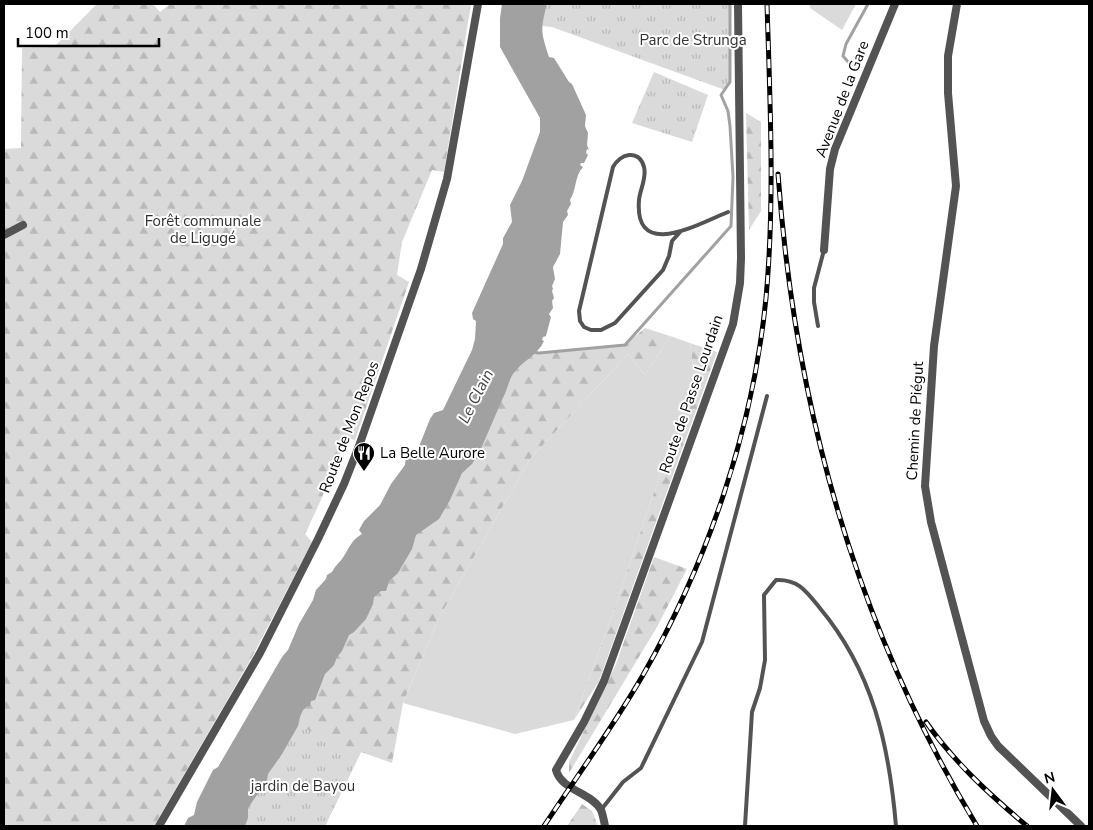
<svg xmlns="http://www.w3.org/2000/svg" width="1093" height="830" font-family="'Nunito Sans',sans-serif">
<style>
.green{fill:#dadada}
.forest{fill:url(#forest-firs)}
.park{fill:url(#park-tufts)}
.water{fill:#a1a1a1}
.lines{fill:none;stroke-linecap:round;stroke-linejoin:round}
.stream{stroke:#a1a1a1;stroke-width:3}
.service{stroke:#535353;stroke-width:4}
.minor{stroke:#535353;stroke-width:8}
.rail-casing{stroke:#000;stroke-width:5}
.rail{stroke:#fff;stroke-width:3;stroke-dasharray:9;stroke-linecap:butt}
.labels{text-anchor:middle;stroke-width:4;stroke-linejoin:round;paint-order:stroke}
.park-label{font-size:15px;fill:#313131;stroke:#fff}
.street-label{font-size:15px;fill:#000;stroke:#fff}
.poi-label{font-size:15px;fill:#000;stroke:#fff;text-anchor:start}
.water-label{font-size:16px;font-style:italic;fill:#424242;stroke:#fff}
</style>
<defs>
<pattern id="forest-firs" width="22" height="20" patternUnits="userSpaceOnUse" patternTransform="scale(1.25)"><rect width="22" height="20" fill="#dadada"/><path d="M5 1l3.5 6h-7zM16 11l3.5 6h-7z" fill="#b9b9b9"/></pattern>
<pattern id="park-tufts" width="24" height="20" patternUnits="userSpaceOnUse" patternTransform="scale(1.25)"><rect width="24" height="20" fill="#dadada"/><path d="M3 7l-1-3M5 7V3M7 7l1-3M15 17l-1-3M17 17v-4M19 17l1-3" fill="none" stroke="#b9b9b9"/></pattern>
</defs>
<rect width="100%" height="100%" fill="#fff"/>
<!-- green -->
<path class="green" d="M810 4H856L842 30 810 8Z
M670 336 690 343 694 375 616 604 574 720 515 734 403 703 439 618 530 459 628 354 645 375Z"/>
<!-- forest -->
<path class="forest" d="M97 4H153L160 12 170 4H471L444 172 432 170 402 242 397 275 409 282 355 440 347 438 320 502 305 534 312 542 251 659 154 826H4V149L21 148 22 48 54 47Z
M746 113 761 122V211L749 230Z
M645 328 670 336 645 375 628 354 530 459 439 618 403 703 392 763 361 752 325 826H222L503 357 625 345Z
M690 343 717 352 599 681 574 720 616 604 694 375Z
M654 557 687 569 657 627 569 773V762L616 664Z
M582 804 592 811 598 826H567Z"/>
<!-- park -->
<path class="park" d="M547 4H729L730 82 725 90 552 27 541 26Z
M654 72 708 95 692 142 632 123Z
M298 726 361 752 325 826H233Z"/>
<!-- water -->
<path class="water" d="M502 4H547C540 31 541 32 549 57L554 58 569 82 572 84 586 115 585 126 588 133 587 145 589 150 587 149 586 153 588 155 584 163H581L580 165 583 167C574 177 577 189 570 200L571 204 567 211 568 215 563 222 560 254 553 267 555 279 552 286 553 289 552 291 554 298 552 301 553 308 549 314 551 317 546 336 543 337 542 340 544 341C538 355 522 361 513 374 508 382 507 391 502 400L480 451 472 464 462 473 450 500 439 519 416 535 412 549 398 573 389 581 386 591H381L374 597 373 604 366 619 354 632 349 635 342 651 337 657 334 665 325 674 315 700 311 701 310 706 306 707 303 710 300 717 298 726 282 754 268 774 267 780 248 808V818L245 826H184L188 818 194 815 197 802 213 770 218 767 282 657 288 650 299 624 313 600 316 590 326 579 327 575 332 572C335 566 338 564 342 559 349 549 351 540 362 534L359 530 364 521 380 505 391 484 405 465C405 457 411 452 418 449L430 419 434 413 443 410 472 350 475 339 476 321 473 319 472 313 503 244V238L512 222 510 205 522 181 540 132V118L500 47V18Z"/>
<g class="lines">
<!-- stream -->
<path class="stream" d="M858 66 849 63 843 56 846 44 868 4
M531 352 539 353 625 345 731 226 733 177 730 126 728 111 721 95 730 82V4"/>
<!-- service -->
<path class="service" d="M681 231 672 241 669 256 663 270 615 323 601 330H591L584 327 580 321 579 311 613 167C620 154 639 148 644 167 647 178 640 189 639 200 634 262 700 223 728 212
M818 326 814 302V288L824 250
M601 810 623 782 641 768 702 642 767 396
M745 826 752 712 760 688 765 660 764 595 776 580C798 579 806 591 819 607 873 671 889 745 896 826"/>
<!-- minor -->
<path class="minor" d="M957 4 948 56V93L956 186 934 346 925 486 931 522 984 721 991 736 998 746 1081 826
M4 235 23 225
M824 250 830 169 835 149 895 4
M159 826 260 653 318 539 344 484 359 446 421 269 447 179 478 4
M605 826C604 821 603 815 601 810 592 793 561 790 556 770L584 722 604 681 733 324 740 283 741 258 738 4"/>
<!-- rail casing -->
<g class="rail-casing">
<path id="rail" d="M778 174C795 407 855 624 977 826
M926 722C954 762 990 795 1027 826
M544 826C577 776 613 727 643 675 708 561 753 430 766 298 775 200 770 102 767 4"/>
</g>
<!-- rail -->
<use href="#rail" class="rail"/>
</g>
<!-- icons -->
<defs>
<g id="restaurant-pin" transform="scale(1.125)"><path d="M0 17L-7.5 6A9.5 9.5 0 1 1 7.5 6Z" fill="#000" stroke="#fff"/><path d="M-5-6h1v4h1v-4h1v4h1v-4h1v5L-1.5 .5V6h-2V.5L-5-1ZM5-6V6H3V1.5H1.5Q1.5-4 5-6Z" fill="#fff"/></g>
</defs>
<g fill-rule="evenodd">
<use href="#restaurant-pin" x="364" y="453"/>
</g>
<g class="labels">
<!-- park labels -->
<g class="park-label">
<text x="693" y="45">Parc de Strunga</text>
<text x="203" y="226">Forêt communale<tspan x="203" dy="17">de Ligugé</tspan></text>
<text x="303" y="791">jardin de Bayou</text>
</g>
<!-- street labels -->
<g class="street-label">
<text transform="translate(842 99) rotate(-69)" y="5">Avenue de la Gare</text>
<text transform="translate(691 394) rotate(-71)" y="5">Route de Passe Lourdain</text>
<text transform="translate(915 421) rotate(-87)" y="5">Chemin de Piégut</text>
<text transform="translate(349 427) rotate(-69)" y="5">Route de Mon Repos</text>
</g>
<!-- poi labels -->
<g class="poi-label">
<text x="380" y="458">La Belle Aurore</text>
</g>
<!-- water labels -->
<g class="water-label">
<text transform="translate(475 396) rotate(-63)" y="6">Le Clain</text>
</g>
</g>
<!-- border -->
<rect width="1093" height="830" fill="none" stroke="#000000" stroke-width="10"/>
<!-- north arrow -->
<g transform="translate(1053 790) rotate(345)" stroke="#ffffff" stroke-width="4" paint-order="stroke">
<path d="M0-4L9 19L0 12L-9 19Z" fill="#000000"/>
<text y="-8" font-size="14" font-weight="bold" text-anchor="middle" fill="#000000">N</text>
</g>
<!-- scale -->
<path d="M18 38v8h141v-8" fill="none" stroke="#000000" stroke-width="2.5"/>
<text x="25" y="38" font-size="15" fill="#000000" stroke="#ffffff" stroke-width="4" paint-order="stroke">100 m</text>
</svg>
